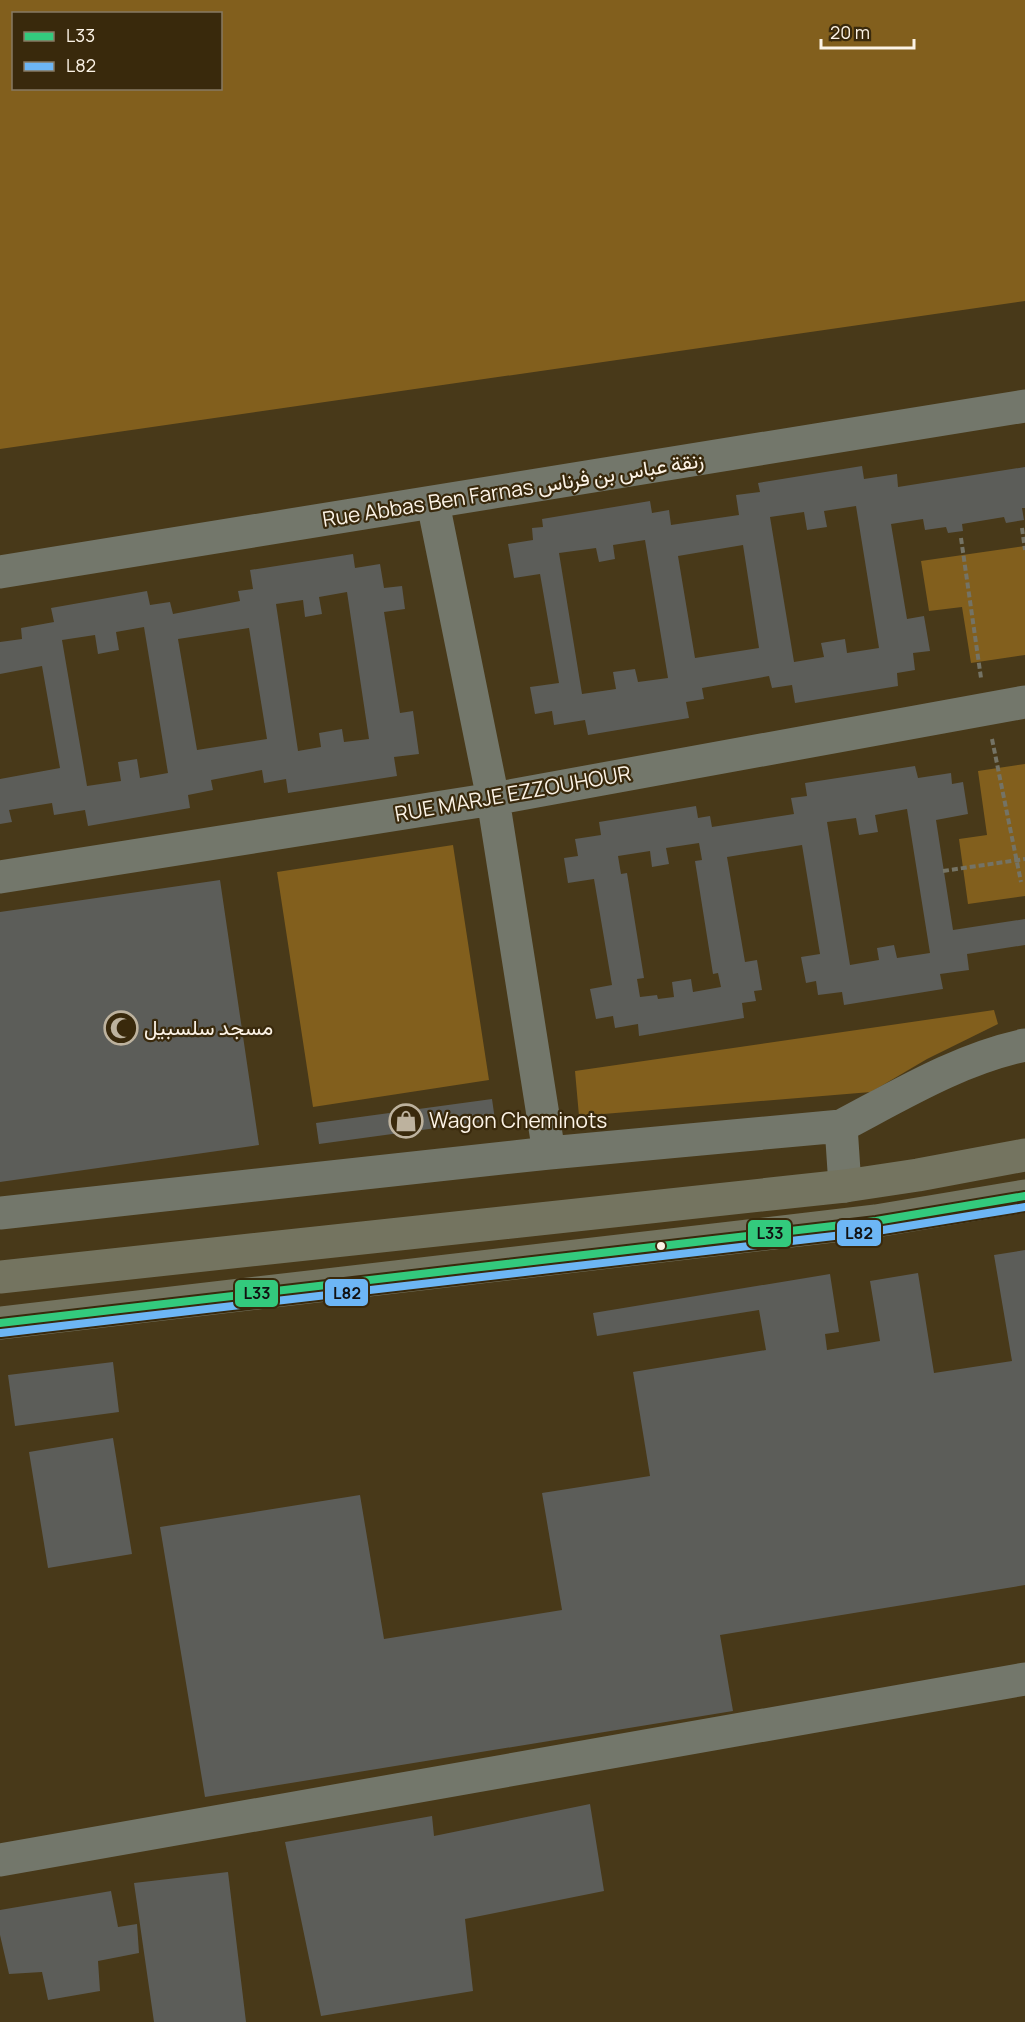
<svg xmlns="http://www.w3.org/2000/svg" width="1025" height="2022" font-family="Manrope,Vazirmatn,sans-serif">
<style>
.green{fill:#825f1d;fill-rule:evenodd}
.building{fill:#5c5d59;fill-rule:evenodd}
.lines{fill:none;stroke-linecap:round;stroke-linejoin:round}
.path{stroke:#747365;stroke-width:4;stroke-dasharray:6 3;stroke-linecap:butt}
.minor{stroke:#73776b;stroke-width:33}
.major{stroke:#747460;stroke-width:33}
.bus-1-casing{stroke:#39290c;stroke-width:12}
.bus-2-casing{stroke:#39290c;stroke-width:12}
.bus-1{stroke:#33ca7d;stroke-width:8}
.bus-2{stroke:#6db6f5;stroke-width:8}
.bus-dot{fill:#fcf3e6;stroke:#39290c;stroke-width:2}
.labels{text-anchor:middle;stroke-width:4.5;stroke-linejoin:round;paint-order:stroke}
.street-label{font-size:21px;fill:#fcf3e6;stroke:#39290c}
.poi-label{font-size:21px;fill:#fcf3e6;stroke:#39290c;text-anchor:start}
.line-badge{stroke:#39290c;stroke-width:2}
.pale-badge-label{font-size:16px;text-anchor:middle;font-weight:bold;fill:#111}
</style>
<rect width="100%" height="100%" fill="#483919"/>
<!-- green -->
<path class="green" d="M0 0H1025V301L0 449ZM14 14H220V88H14Z
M1025 546V655L971 663 962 607 929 611 921 561Z
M1025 764V896L968 904 959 839 987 835 978 771Z
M453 845 489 1080 313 1107 277 872Z
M994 1010 998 1024 927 1059 871 1092 579 1116 575 1071Z"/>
<!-- building -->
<path class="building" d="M862 466 864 479 897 474 898 487 1025 467V508H1022L1024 520 1006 523 1004 517 962 524 963 531 948 533 946 527 925 530 923 519 891 524 907 619 924 616 930 651 913 653 915 670 897 673 898 686 795 703 792 685 772 688 769 676 702 688 704 699 686 702 689 718 588 735 585 720 554 725 552 711 535 714 530 687 559 683 540 574 514 578 508 544 533 540 532 528 543 527 542 519 650 501 652 513 669 510 671 525 739 515 736 495 760 492 758 483ZM856 506 879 648 847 653 845 639 821 643 824 657 794 662 770 517 804 512 807 530 827 527 824 511ZM645 540 668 678 638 682 635 669 613 672 616 689 582 694 559 553 596 548 599 562 615 559 613 545ZM743 545 759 648 695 658 678 556Z
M353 554 355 568 380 564 384 588 402 586 405 609 384 612 400 713 413 711 419 754 394 757 397 776 288 793 286 779 264 783 262 770 211 780 213 790 188 795 190 808 88 826 85 810 54 815 52 803 9 810 12 822 0 824V779L60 768 42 666 0 674V642L22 639 21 628 54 622 51 608 147 591 150 605 170 602 173 614 240 601 238 591 253 589 250 570ZM347 592 369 739 344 742 342 729 319 733 321 747 298 751 276 604 303 600 305 617 322 614 319 597ZM144 627 168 773 140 778 137 759 118 762 121 781 87 786 62 640 95 635 98 654 119 650 116 632ZM249 628 267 739 197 750 178 639Z
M915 766 918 778 951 773 952 784 963 782 968 814 936 820 953 930 1025 919V945L967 954 969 970 940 974 943 989 844 1005 842 992 818 995 816 981 806 983 801 957 820 954 802 845 727 857 745 962 757 960 762 990 754 991 756 1001 742 1003 744 1018 639 1036 638 1024 615 1028 613 1016 596 1019 590 989 612 985 594 879 568 883 564 858 578 856 575 839 601 835 599 822 696 806 698 818 710 816 712 827 794 814 791 798 807 796 805 783ZM907 809 930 953 897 958 894 945 877 948 879 960 850 965 827 822 856 818 859 835 878 832 875 815ZM699 843 702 860 695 861 713 974 718 973 721 987 693 992 691 979 672 982 674 997 658 999 657 995 640 997 637 979 644 978 627 873 621 874 618 856 650 851 652 867 669 864 666 848Z
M220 880 259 1145 0 1182V912Z
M492 1099 495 1120 319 1144 316 1123Z
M1025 1250V1585L720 1635 733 1711 205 1797 160 1527 360 1495 384 1639 562 1610 542 1493 650 1476 633 1372 766 1350 759 1310 597 1336 593 1313 830 1274 839 1332 825 1334 827 1350 880 1341 870 1281 918 1273 934 1373 1012 1361 994 1255Z
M113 1362 119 1412 15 1426 8 1375Z
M113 1438 132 1554 48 1568 29 1452Z
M590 1804 604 1891 465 1919 473 1991 321 2016 285 1842 432 1816 434 1836Z
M228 1872 246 2022H154L134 1883Z
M111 1891 118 1927 137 1924 139 1953 98 1961 100 1991 48 2000 42 1972 9 1974 0 1935V1910Z"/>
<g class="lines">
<!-- path -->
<path class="path" d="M1022 528 1025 550
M961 538 981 678
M992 739 1021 882
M943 871 1025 859"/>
<!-- minor -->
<path class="minor" d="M433 503 493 799 549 1153
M0 572 1025 406
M0 877 493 799 1025 702
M845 1186 841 1126C900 1095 959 1059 1025 1045
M0 1213 549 1153 841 1126
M0 1860 1025 1679"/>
<!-- major -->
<path class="major" d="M0 1277 845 1186 918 1175 1025 1155
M0 1323 876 1221 1025 1196"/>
<!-- bus-1 casing -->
<g class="bus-1-casing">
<path id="bus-1" d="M0 1323 876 1221 1025 1196"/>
</g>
<!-- bus-2 casing -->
<g class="bus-2-casing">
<path id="bus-2" d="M1 1333 877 1231 1025 1207"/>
</g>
<!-- bus-1 -->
<use href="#bus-1" class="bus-1"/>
<!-- bus-2 -->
<use href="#bus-2" class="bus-2"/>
</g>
<!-- icons -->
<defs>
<g id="mosque-ring" transform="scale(1.725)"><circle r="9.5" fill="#39290c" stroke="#bdb29e" stroke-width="1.5"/><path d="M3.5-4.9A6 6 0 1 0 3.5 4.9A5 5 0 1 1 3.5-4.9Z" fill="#bdb29e"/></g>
<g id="shop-ring" transform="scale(1.725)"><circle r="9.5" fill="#39290c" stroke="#bdb29e" stroke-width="1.5"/><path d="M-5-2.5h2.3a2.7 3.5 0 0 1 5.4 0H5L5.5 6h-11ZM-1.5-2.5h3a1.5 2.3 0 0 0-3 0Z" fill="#bdb29e"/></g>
</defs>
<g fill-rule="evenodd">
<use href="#mosque-ring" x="121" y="1028"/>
<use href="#shop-ring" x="406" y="1121"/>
</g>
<!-- markers -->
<circle class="bus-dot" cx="661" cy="1246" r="5"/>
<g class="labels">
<!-- street labels -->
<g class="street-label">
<text transform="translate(513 490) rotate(-9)" y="7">Rue Abbas Ben Farnas زنقة عباس بن فرناس</text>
<text transform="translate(513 794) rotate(-10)" y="7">RUE MARJE EZZOUHOUR</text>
</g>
<!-- poi labels -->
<g class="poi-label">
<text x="144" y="1035">مسجد سلسبيل</text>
<text x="429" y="1128">Wagon Cheminots</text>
</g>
</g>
<g class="line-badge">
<rect x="836" y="1219" width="46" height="28" rx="6" fill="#6db6f5"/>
<rect x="747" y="1219" width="45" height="29" rx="6" fill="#33ca7d"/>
<rect x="324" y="1278" width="45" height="29" rx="6" fill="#6db6f5"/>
<rect x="234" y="1279" width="45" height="29" rx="6" fill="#33ca7d"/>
</g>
<g class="pale-badge-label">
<text x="859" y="1239">L82</text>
<text x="770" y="1239">L33</text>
<text x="347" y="1299">L82</text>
<text x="257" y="1299">L33</text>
</g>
<!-- legend -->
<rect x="12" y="12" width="210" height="78" fill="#39290c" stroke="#877a63" stroke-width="1.5"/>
<rect x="24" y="32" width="30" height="9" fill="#33ca7d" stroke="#877a63" stroke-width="1.5"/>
<text x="66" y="42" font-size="18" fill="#fcf3e6">L33</text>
<rect x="24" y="62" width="30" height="9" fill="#6db6f5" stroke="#877a63" stroke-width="1.5"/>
<text x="66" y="72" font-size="18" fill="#fcf3e6">L82</text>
<!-- scale -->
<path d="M821 39v9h93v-9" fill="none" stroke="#fcf3e6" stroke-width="3"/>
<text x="830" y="39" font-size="18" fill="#fcf3e6" stroke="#39290c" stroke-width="4.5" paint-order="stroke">20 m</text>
</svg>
